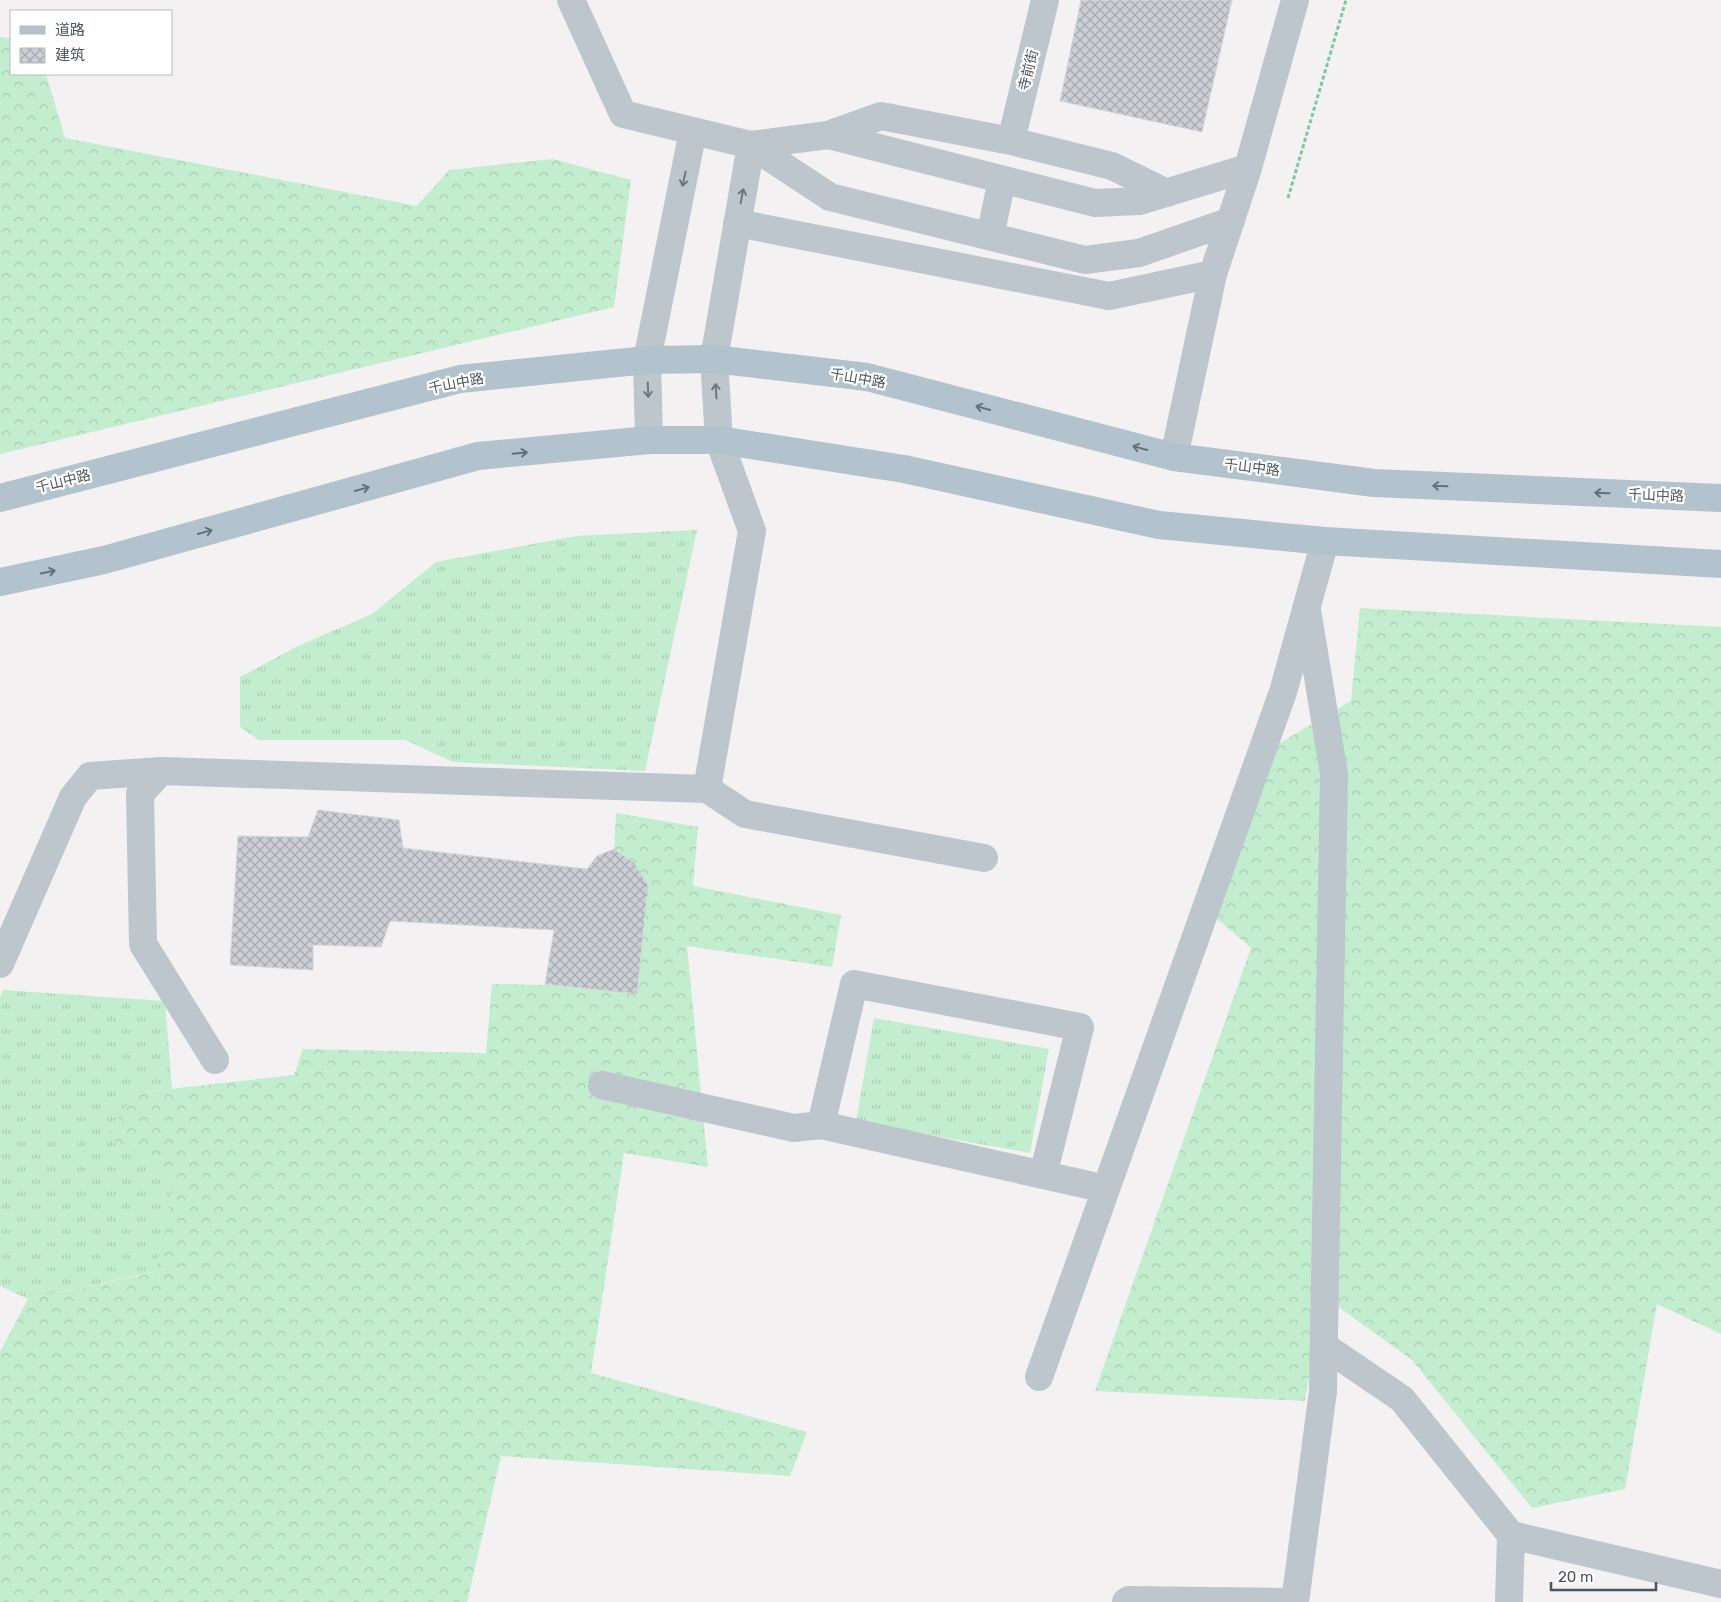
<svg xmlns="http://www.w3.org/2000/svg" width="1721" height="1602" font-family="Rubik,'Noto Sans SC',sans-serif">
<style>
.grass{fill:url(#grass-tufts)}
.forest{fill:url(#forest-crowns)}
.building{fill:url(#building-cross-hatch);stroke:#d5d8dc}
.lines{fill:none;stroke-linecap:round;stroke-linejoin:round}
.path{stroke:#7dc99c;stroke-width:3;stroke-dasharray:4 2.5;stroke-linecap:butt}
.minor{stroke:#bdc6cc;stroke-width:28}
.major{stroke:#b2c3cd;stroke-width:28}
.oneway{stroke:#6c787e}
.oneway2{stroke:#647179}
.labels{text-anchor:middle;stroke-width:4.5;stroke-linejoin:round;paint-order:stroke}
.street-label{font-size:14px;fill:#4a565d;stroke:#fff}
</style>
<defs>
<pattern id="grass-tufts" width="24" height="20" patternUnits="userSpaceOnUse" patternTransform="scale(1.25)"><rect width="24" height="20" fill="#c3edcf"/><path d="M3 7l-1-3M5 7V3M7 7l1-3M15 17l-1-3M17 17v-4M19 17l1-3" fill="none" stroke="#a9cdb4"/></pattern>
<pattern id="forest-crowns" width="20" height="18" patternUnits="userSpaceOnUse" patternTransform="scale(1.25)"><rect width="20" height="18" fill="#c3edcf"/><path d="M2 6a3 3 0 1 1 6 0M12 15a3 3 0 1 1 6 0" fill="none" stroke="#a9cdb4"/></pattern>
<pattern id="building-cross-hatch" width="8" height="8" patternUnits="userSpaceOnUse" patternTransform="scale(1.25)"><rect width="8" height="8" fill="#cbced3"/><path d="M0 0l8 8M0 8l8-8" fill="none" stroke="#a7aaae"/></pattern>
</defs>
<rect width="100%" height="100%" fill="#f3f1f1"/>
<!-- grass -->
<path class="grass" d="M697 530 645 771 453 762 405 740H259L240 727V677L298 646 372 614 436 562 576 536Z
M3 990 165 1001 172 1089 135 1093 175 1175 158 1271 28 1299 0 1286V997Z
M874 1018 1049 1049 1030 1153 856 1122Z"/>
<!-- forest -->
<path class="forest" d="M0 37 11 38V74H46L65 138 417 206 449 170 553 159 631 180 614 307 0 454Z
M1360 608 1721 627V1334L1657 1304 1625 1489 1532 1508 1412 1360 1322 1295 1305 1401 1095 1391 1251 948 1214 916 1265 752 1351 701Z
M616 813 698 827 693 886 841 915 832 967 687 946 708 1167 624 1153 591 1373 807 1432 790 1476 501 1456 467 1602H0V1352L28 1299 156 1272 175 1175 106 1136 135 1093 294 1075 303 1049 486 1053 492 984 608 986Z"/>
<!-- building -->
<path class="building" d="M1081 0H1232L1202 132 1060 101Z
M318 810 399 820 403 848 587 869 597 856 614 849 634 863 648 885 637 994 545 984 554 930 390 921 381 947 313 945V970L230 965 238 836 308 837Z"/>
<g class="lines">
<!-- path -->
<path class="path" d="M1288 198 1346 0"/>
<!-- minor -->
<path class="minor" d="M571 0 623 114 751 145 830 197 1085 260 1139 253 1231 221
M828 135 881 116 1011 141 1112 166 1167 193
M1011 141 1045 0
M751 145 828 135 1095 203 1139 201 1248 168
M737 223 1109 296 1213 274
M990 236 1002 180
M649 440 647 360 693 131
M1174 457 1213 274 1248 168 1295 0
M707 789 752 531 719 440 714 359 751 145
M0 964 73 797 90 776 161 771
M215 1060 143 944 140 794 161 771 707 789 745 814 984 858
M602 1085 794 1128 821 1125 1106 1189
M821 1125 854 984 1080 1027 1043 1175
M1324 1346 1402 1399 1511 1535 1721 1584
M1039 1377 1283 692 1325 541
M1126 1602 1129 1600 1288 1602
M1295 1602 1323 1391 1334 774 1307 610
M1509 1602 1511 1535"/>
<!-- major -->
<path class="major" d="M0 498 460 379 647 360 714 359 867 377 1174 457 1374 483 1721 498
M0 582 104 560 478 456 649 440H719L904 469 1159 525 1325 541 1721 564"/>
</g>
<!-- one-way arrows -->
<defs><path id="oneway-shaft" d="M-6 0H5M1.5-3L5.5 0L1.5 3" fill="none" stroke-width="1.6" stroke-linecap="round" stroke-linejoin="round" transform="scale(1.25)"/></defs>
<g class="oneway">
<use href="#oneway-shaft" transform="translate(684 179) rotate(102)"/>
<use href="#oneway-shaft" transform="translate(742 196) rotate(-79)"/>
<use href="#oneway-shaft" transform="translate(648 390) rotate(88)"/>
<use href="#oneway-shaft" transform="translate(716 391) rotate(-94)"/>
</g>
<g class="oneway2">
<use href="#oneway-shaft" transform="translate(983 408) rotate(-165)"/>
<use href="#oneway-shaft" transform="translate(1140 448) rotate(-165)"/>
<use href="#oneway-shaft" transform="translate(520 453) rotate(-5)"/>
<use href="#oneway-shaft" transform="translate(1440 486) rotate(-178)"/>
<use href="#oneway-shaft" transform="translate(362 489) rotate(-15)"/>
<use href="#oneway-shaft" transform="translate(1602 493) rotate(-178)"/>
<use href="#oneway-shaft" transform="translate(205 532) rotate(-15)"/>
<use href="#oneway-shaft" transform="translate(48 572) rotate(-12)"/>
</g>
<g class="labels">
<!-- street labels -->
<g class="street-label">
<text transform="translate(1028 70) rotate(-76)" y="5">寺前街</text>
<text transform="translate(858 378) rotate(10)" y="5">千山中路</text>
<text transform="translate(456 383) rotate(-11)" y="5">千山中路</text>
<text transform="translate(1252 467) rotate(7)" y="5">千山中路</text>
<text transform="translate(63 481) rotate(-14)" y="5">千山中路</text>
<text transform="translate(1656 495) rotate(2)" y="5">千山中路</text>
</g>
</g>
<!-- legend -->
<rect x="10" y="10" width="162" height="65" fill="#ffffff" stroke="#b7bbbe"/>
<rect x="20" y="26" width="25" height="8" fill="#b2c3cd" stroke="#b7bbbe"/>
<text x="55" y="35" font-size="15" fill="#4a565d">道路</text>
<rect x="20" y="48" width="25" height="15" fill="url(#building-cross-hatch)" stroke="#b7bbbe"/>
<text x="55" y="60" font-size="15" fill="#4a565d">建筑</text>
<!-- scale -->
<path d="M1551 1582v8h105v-8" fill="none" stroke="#4a565d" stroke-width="2.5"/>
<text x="1558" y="1582" font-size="15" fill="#4a565d" stroke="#ffffff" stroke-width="4" paint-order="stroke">20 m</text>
</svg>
